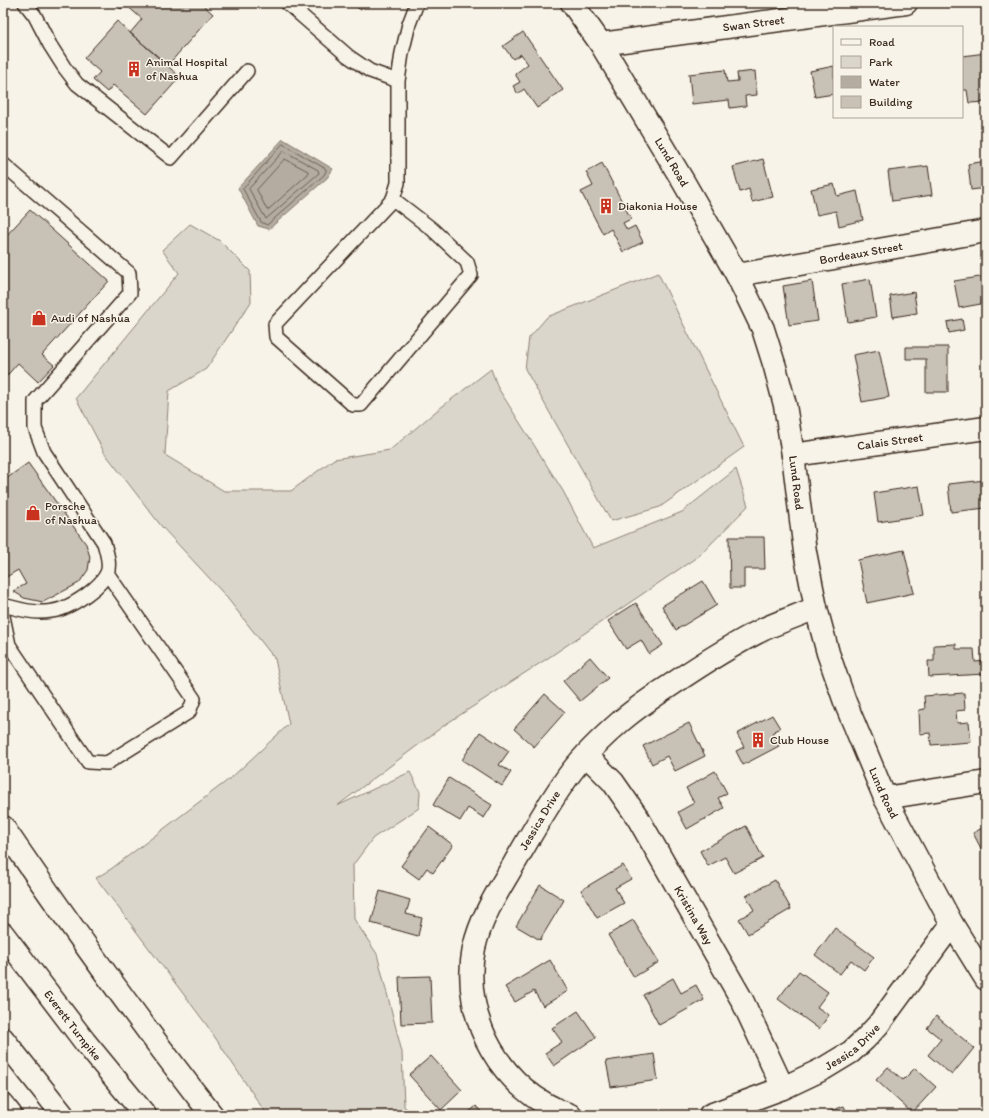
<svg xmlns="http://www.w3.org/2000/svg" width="989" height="1118" font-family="Itim,sans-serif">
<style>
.green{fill:#dbd6cb;stroke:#8b8074}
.water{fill:#b4aca0;stroke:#84786c}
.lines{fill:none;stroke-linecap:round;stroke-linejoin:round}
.shore{stroke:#6b5e52;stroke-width:1}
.building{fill:#c8c1b6;stroke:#3b2a1e}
.lane-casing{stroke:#3b2a1e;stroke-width:16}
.street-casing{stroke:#3b2a1e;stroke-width:25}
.secondary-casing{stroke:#3b2a1e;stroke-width:25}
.highway-casing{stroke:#3b2a1e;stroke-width:25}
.lane{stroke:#f7f3e8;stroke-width:13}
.street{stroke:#f7f3e8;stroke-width:22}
.secondary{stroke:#f7f3e8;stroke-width:22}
.highway{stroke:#f7f3e8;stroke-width:22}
.labels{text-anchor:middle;stroke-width:3;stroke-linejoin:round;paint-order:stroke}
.street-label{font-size:12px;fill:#3b2a1e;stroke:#f7f3e8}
.poi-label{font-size:12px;fill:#3b2a1e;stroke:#f7f3e8;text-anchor:start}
</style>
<rect width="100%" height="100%" fill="#f7f3e8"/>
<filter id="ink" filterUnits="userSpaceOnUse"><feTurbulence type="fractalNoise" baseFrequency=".025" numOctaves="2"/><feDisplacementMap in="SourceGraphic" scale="8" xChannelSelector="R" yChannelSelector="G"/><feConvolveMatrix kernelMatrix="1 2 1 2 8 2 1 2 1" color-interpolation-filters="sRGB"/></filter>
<g filter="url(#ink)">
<!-- green -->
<path class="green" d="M190 224 220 241 250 271 251 302 206 369 169 391 165 455 224 491H291L334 459 390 450 435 412 491 369 498 388 563 491 593 548 682 512 736 469 748 506 700 555 548 658 446 724 337 806 410 772 420 792 419 808 373 838 353 865 354 919 377 954 402 1052 404 1106 412 1115H267L206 1024 96 878 111 869 232 777 289 724 275 659 224 594 162 527 104 452 76 398 179 273 162 250Z
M658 273 744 447 660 507 611 521 525 369 529 338 547 317Z"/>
<!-- water -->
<path class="water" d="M283 139 333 169 327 178 269 229 258 226 238 188Z"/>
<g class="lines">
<!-- shore -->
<path class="shore" d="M283 144 326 169V171L324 175 267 225 261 222 243 189Z
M284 151 318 170 319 173 266 219 249 189Z
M285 159 308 171V174L269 209 267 210 257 190Z"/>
</g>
<!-- building -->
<path class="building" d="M114 3H201L213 14 168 65 130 33 142 19 125 4 121 9Z
M350 3H366L361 10Z
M117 21 180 77 147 114 113 85 107 92 93 80 100 72 84 58Z
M523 32 563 90 537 108 524 89 518 94 513 86 520 82 515 74 528 64 521 54 513 59 503 46Z
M986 53V102L969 103 967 90H962V56Z
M834 66V94L815 97 810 71Z
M725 70 727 82 738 81 737 73 755 71 757 95 745 96 746 106 730 108 729 100 692 104 689 74Z
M763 159 773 197 752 202 749 189 740 192 733 167Z
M986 161V188L971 190 968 164Z
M602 163 631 219 623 223 627 230 635 226 643 242 623 252 611 229 603 234 581 192 593 186 586 172Z
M928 166 932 195 892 201 888 171Z
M834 184 837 196 857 191 863 220 839 226 836 211 817 215 811 189Z
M30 210 109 281 42 355 54 365 38 382 18 363 3 380V239Z
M986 276V303L959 308 954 281Z
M870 279 876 317 848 322 842 284Z
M812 281 818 321 789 325 783 286Z
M914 292 917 313 893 317 890 296Z
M962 319 964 330 949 333 947 322Z
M906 347H948V392H926V359H906Z
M879 350 889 397 862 402 853 355Z
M28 463 86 544 90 557 88 570 79 583 43 602 24 598 13 591 26 584 18 570 3 579V481Z
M986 480V508L951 512 948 484Z
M919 486 924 515 878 522 874 493Z
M729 537H764L765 569H744V588H730Z
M904 550 914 593 867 603 858 560Z
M703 581 717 605 676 630 662 606Z
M636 603 663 645 649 654 641 640 626 649 608 621Z
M956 644V649H974L975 662 986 661V674L929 677 928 661H934V645Z
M590 657 608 678 580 701 563 681Z
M964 693 965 710 956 711 957 723 969 722 971 742 931 745 930 733 920 734 919 710 925 709 924 696Z
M545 694 565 712 534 747 514 729Z
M772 715 780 728 772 733 779 746 743 765 736 751 744 747 737 734Z
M689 723 705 756 675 771 667 756 652 764 643 746Z
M480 732 509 751 499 765 511 772 502 786 462 760Z
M715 771 727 793 718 798 724 808 687 829 678 812 694 803 686 788Z
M449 778 492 805 484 818 468 808 460 821 433 805Z
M746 826 763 858 734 873 725 857 708 866 700 851Z
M986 826V858L973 833Z
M429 827 453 845 433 873 427 868 419 879 401 866Z
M623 865 631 879 615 888 624 903 597 918 581 890Z
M775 880 791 909 748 934 739 919 754 910 746 896Z
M540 885 564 900 540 940 516 926Z
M380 891 410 900 406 914 422 918 418 936 371 923Z
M633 920 659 962 634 977 608 935Z
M835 928 874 957 864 970 851 960 840 974 815 955Z
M550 960 568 991 543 1006 534 991 515 1002 505 987Z
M799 971 828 992 817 1007 829 1015 819 1029 778 999Z
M430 976 432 1023 401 1024 399 977Z
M673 978 681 993 696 985 704 1000 659 1025 643 995Z
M578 1011 596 1037 554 1066 545 1053 562 1042 552 1028Z
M936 1016 974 1048 952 1075 928 1055 941 1039 927 1028Z
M654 1054 658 1080 611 1087 606 1061Z
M431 1056 462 1090 441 1110 409 1075Z
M888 1067 903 1080 915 1068 936 1087 912 1113 876 1080Z
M476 1106 484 1115H466Z
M844 1106 848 1115H820Z"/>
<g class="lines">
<!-- lane casing -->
<g class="lane-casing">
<path id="lane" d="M25 3 35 16 50 45 64 67 77 84 171 158 247 71
M287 3 348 56 370 71 398 81
M3 164 129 273 130 293 35 401V428L44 452 104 543C106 551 111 564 107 573 101 587 75 604 61 609 55 611 46 612 39 612 27 612 15 608 3 605
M393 199 432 229 467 262 471 275 361 405H353L276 337 275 324 393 199 398 183V81L402 53 409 24 417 3
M3 616 9 645 88 762 107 763 189 712 194 699 107 573"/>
</g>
<!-- street casing -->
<g class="street-casing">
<g id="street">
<path id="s1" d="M601 44 906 3"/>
<path id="s2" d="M737 275 986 231"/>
<path id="s3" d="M793 455 986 428"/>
<path id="s4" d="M586 755 613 782 638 818 742 1000 783 1088"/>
<path d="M885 798 986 782"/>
<path id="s5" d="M570 1115C502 1092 460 1018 474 948 481 917 498 891 514 864 532 833 550 800 572 771 586 753 603 737 620 722 636 708 654 696 671 685 702 664 733 644 766 628 782 621 799 615 816 608"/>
<path id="s6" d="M710 1115 783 1088 823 1069 851 1052 865 1039 878 1025 952 924"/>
</g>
</g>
<!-- secondary casing -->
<g class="secondary-casing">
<g id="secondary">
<path id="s7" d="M572 3 601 44 683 181 737 275 763 329 775 367 785 405 793 455 805 552 816 608 828 653 845 702 885 798 952 924 986 979"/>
</g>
</g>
<!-- highway casing -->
<g class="highway-casing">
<g id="highway">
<path d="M3 827C70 925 139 1022 212 1115"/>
<path id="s8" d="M3 934 85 1042 145 1115"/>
<path d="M3 1039 63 1115"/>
<path d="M3 1105 11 1115"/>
</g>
</g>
<!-- lane -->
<use href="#lane" class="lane"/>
<!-- street -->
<use href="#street" class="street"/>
<!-- secondary -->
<use href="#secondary" class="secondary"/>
<!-- highway -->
<use href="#highway" class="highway"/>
</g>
</g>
<!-- icons -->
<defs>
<g id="building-bare" transform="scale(1.2)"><path d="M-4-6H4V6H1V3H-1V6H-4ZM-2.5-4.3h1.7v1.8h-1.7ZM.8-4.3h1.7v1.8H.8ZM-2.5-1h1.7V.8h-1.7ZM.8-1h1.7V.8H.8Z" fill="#c8321e" stroke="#f7f3e8" stroke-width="2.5" paint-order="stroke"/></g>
<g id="shop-bare" transform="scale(1.2)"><path d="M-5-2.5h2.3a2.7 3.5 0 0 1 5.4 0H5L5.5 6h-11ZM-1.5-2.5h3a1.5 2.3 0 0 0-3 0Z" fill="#c8321e" stroke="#f7f3e8" stroke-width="2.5" paint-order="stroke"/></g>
</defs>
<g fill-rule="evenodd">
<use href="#building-bare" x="134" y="69"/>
<use href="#building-bare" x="606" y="206"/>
<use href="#shop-bare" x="39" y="318"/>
<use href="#shop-bare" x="33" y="513"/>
<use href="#building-bare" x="758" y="740"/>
</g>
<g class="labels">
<!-- street labels -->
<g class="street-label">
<text dy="4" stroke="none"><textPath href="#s1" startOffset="154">Swan Street</textPath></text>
<text dy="4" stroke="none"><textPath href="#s7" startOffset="188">Lund Road</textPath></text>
<text dy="4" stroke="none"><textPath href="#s2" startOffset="126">Bordeaux Street</textPath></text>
<text dy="4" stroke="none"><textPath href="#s3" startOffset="98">Calais Street</textPath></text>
<text dy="4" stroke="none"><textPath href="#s7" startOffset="536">Lund Road</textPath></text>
<text dy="4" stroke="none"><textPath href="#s7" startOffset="860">Lund Road</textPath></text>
<text dy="4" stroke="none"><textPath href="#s5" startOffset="354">Jessica Drive</textPath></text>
<text dy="4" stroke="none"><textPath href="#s4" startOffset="194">Kristina Way</textPath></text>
<text dy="4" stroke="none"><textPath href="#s8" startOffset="115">Everett Turnpike</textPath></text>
<text dy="4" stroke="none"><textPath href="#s6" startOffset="159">Jessica Drive</textPath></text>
</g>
<!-- poi labels -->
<g class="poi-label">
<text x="146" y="66">Animal Hospital<tspan x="146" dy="14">of Nashua</tspan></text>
<text x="618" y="210">Diakonia House</text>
<text x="51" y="322">Audi of Nashua</text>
<text x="45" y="510">Porsche<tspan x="45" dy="14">of Nashua</tspan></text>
<text x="770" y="744">Club House</text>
</g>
</g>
<!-- margin -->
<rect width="989" height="1118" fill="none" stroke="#f7f3e8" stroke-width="16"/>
<rect x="8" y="8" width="973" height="1102" fill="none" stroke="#3b2a1e" stroke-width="1.5" filter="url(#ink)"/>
<!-- legend -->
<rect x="833" y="26" width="130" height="92" fill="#f7f3e8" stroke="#aca397"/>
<rect x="841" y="39" width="20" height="6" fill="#f7f3e8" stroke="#aca397"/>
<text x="869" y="46" font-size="12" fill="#3b2a1e">Road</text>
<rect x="841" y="56" width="20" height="12" fill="#dbd6cb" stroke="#aca397"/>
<text x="869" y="66" font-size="12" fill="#3b2a1e">Park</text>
<rect x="841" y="76" width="20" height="12" fill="#b4aca0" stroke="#aca397"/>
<text x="869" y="86" font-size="12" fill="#3b2a1e">Water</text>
<rect x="841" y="96" width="20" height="12" fill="#c8c1b6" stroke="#aca397"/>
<text x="869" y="106" font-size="12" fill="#3b2a1e">Building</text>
</svg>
